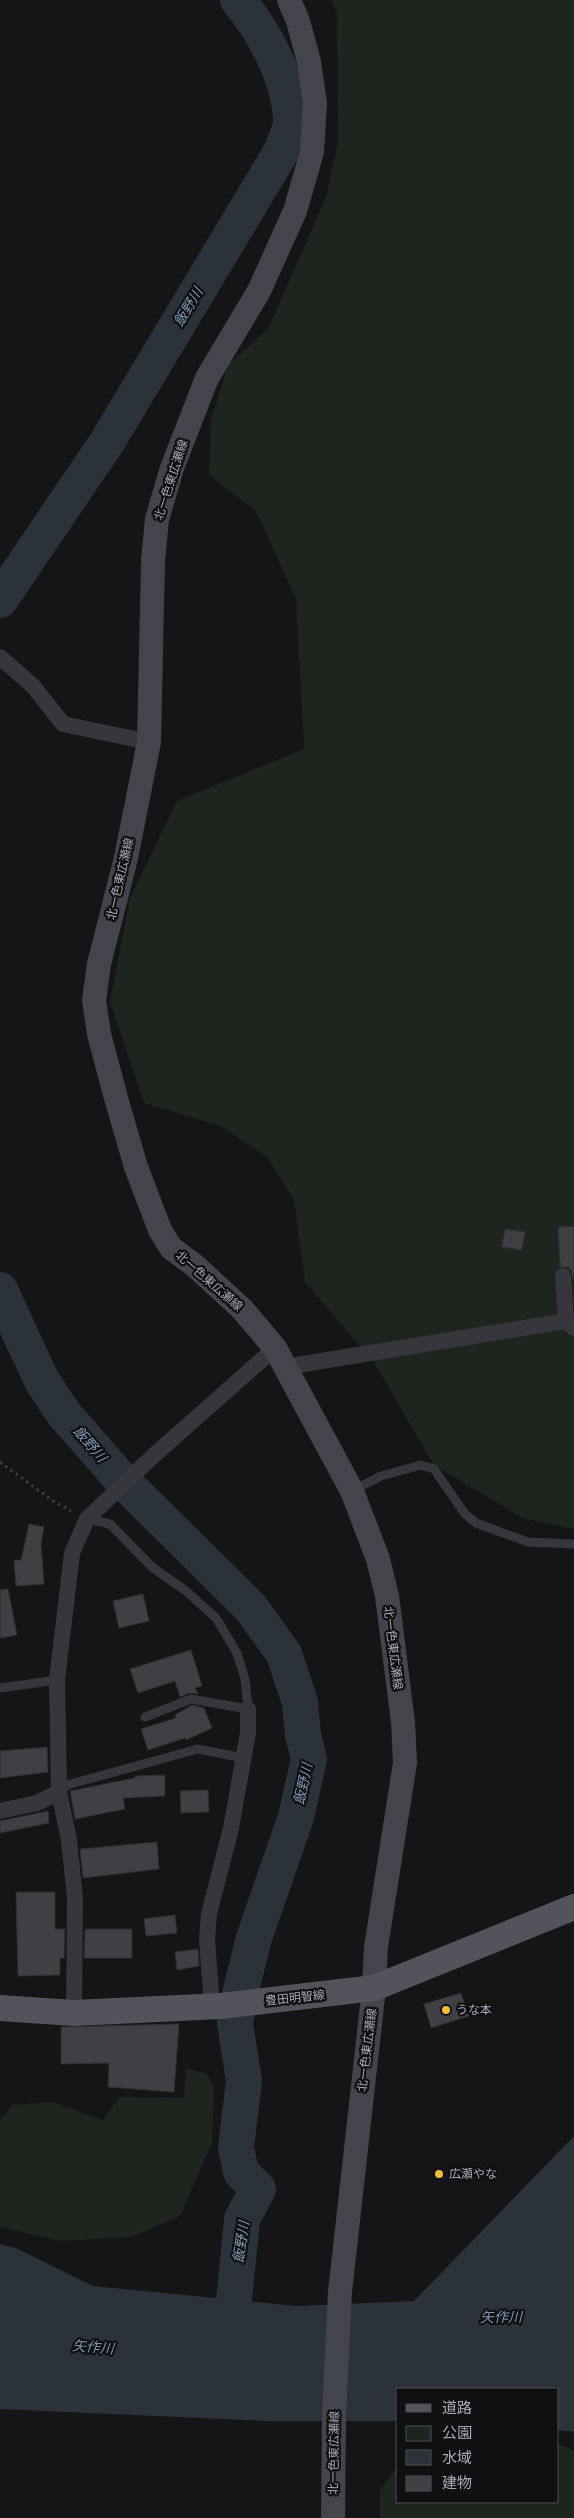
<svg xmlns="http://www.w3.org/2000/svg" width="574" height="2518" font-family="'Fira Sans Condensed','Noto Sans JP',sans-serif">
<style>
.green{fill:#1d251e}
.water{fill:#2b323a}
.lines{fill:none;stroke-linecap:round;stroke-linejoin:round}
.river{stroke:#2b323a;stroke-width:36}
.building{fill:#3f3f44;stroke:#2f2f33}
.path{stroke:#3c3d43;stroke-width:3;stroke-dasharray:2.5 4;stroke-linecap:butt}
.lane{stroke:#36363c;stroke-width:9}
.street{stroke:#36363c;stroke-width:16}
.secondary{stroke:#44454c;stroke-width:24}
.primary{stroke:#52535b;stroke-width:26}
.poi-dot{fill:#f1be33;stroke:#101012;stroke-width:2}
.labels{text-anchor:middle;stroke-width:4.5;stroke-linejoin:round;paint-order:stroke}
.street-label{font-size:12px;fill:#a7aab7;stroke:#101012}
.poi-label{font-size:12px;fill:#a7aab7;stroke:#101012;text-anchor:start}
.water-label{font-size:14px;font-style:italic;fill:#7e96b2;stroke:#101012}
</style>
<rect width="100%" height="100%" fill="#151517"/>
<!-- green -->
<path class="green" d="M332 0H574V1529L523 1518 434 1465 373 1361 305 1282 294 1200 267 1157 220 1126 144 1103 110 1002 130 898 177 801 304 749 296 599 256 511 209 475 211 420 228 365 268 329 326 197 338 142 337 15Z
M186 2068 207 2074 214 2087 212 2143 180 2216 131 2237 61 2241 0 2227V2120L13 2105 52 2102 103 2120 119 2097 184 2098Z
M558 2443 574 2451V2518H380V2490L398 2465V2502H558Z"/>
<!-- water -->
<path class="water" d="M574 2136V2432L558 2430V2389H398V2421H267L0 2409V2244L16 2248 93 2286 297 2306 414 2301Z"/>
<g class="lines">
<!-- river -->
<path class="river" d="M0 600 107 442 281 152C284 142 292 129 291 119 289 76 264 32 238 0
M0 1290 42 1381 64 1414 121 1479 251 1608 284 1654 300 1702 303 1735 309 1759 296 1817 254 1938 240 1994 235 2023 244 2081 236 2147 241 2172 258 2189 242 2219 233 2311 222 2348"/>
</g>
<!-- building -->
<path class="building" d="M574 1226V1279H573L571 1270 567 1267H560L558 1227Z
M505 1229 525 1232 522 1250 502 1247Z
M29 1524 44 1527 41 1544 44 1584 16 1586 14 1560H21Z
M8 1589 17 1635 0 1638V1590Z
M143 1594 149 1621 119 1628 113 1601Z
M191 1650 202 1686 195 1688 198 1694 189 1693 180 1697 175 1681 138 1693 130 1669Z
M192 1705 204 1708 212 1728 186 1740 185 1738 148 1750 141 1729 176 1718 175 1715Z
M47 1747 48 1772 0 1778V1751Z
M165 1775V1796L123 1798 125 1809 75 1819 70 1791 135 1778V1776Z
M208 1790 209 1812 181 1813 180 1791Z
M48 1811 49 1823 0 1833V1821Z
M157 1842 159 1869 83 1878 80 1849Z
M16 1892H55V1929H65L64 1958H60V1975L18 1976Z
M175 1915 177 1933 146 1936 144 1919Z
M85 1929H132V1958H84Z
M198 1949 199 1966 177 1970 175 1952Z
M461 1993 469 2016 431 2028 424 2004Z
M179 2024 174 2092 108 2087 109 2063 61 2064V2027Z"/>
<g class="lines">
<!-- path -->
<path class="path" d="M0 1462 53 1501 71 1511"/>
<!-- lane -->
<path class="lane" d="M352 1491 381 1476 421 1465 434 1469 465 1514 476 1523 528 1542 574 1544
M87 1519 110 1524 152 1567 186 1591 216 1618 237 1653 245 1679 248 1709 191 1699 145 1717
M0 1688 57 1680
M60 1792 67 1785 198 1749 243 1758"/>
<!-- street -->
<path class="street" d="M0 657 33 686 63 724 149 742
M563 1276 566 1321
M285 1367 566 1321 574 1328
M0 1811 37 1803 59 1792
M212 2007 207 1939 209 1914 231 1828 248 1733V1709
M74 2013 75 1898 69 1840 59 1792 57 1680 72 1553 87 1519 152 1457 275 1348"/>
<!-- secondary -->
<path class="secondary" d="M289 0 298 21 309 62 315 103 312 152 295 211 259 291 207 378 172 468 157 519 153 561 149 742 126 858 99 964 94 1000 99 1034 116 1098 136 1167 160 1230 171 1248 194 1265 242 1309 275 1348 352 1491 378 1559 387 1596 403 1722 405 1763 376 1947 374 1988 340 2292 334 2414 333 2518"/>
<!-- primary -->
<path class="primary" d="M0 2008 74 2013 221 2006 374 1988 574 1907"/>
</g>
<!-- markers -->
<g class="poi-dot">
<circle cx="446" cy="2010" r="5"/>
<circle cx="439" cy="2174" r="5"/>
</g>
<g class="labels">
<!-- street labels -->
<g class="street-label">
<text transform="translate(171 480) rotate(-72)" y="4">北一色東広瀬線</text>
<text transform="translate(120 879) rotate(-77)" y="4">北一色東広瀬線</text>
<text transform="translate(209 1281) rotate(41)" y="4">北一色東広瀬線</text>
<text transform="translate(393 1648) rotate(83)" y="4">北一色東広瀬線</text>
<text transform="translate(295 1998) rotate(-6)" y="4">豊田明智線</text>
<text transform="translate(367 2050) rotate(-83)" y="4">北一色東広瀬線</text>
<text transform="translate(334 2453) rotate(-89)" y="4">北一色東広瀬線</text>
</g>
<!-- poi labels -->
<g class="poi-label">
<text x="456" y="2014">うな本</text>
<text x="449" y="2178">広瀬やな</text>
</g>
<!-- water labels -->
<g class="water-label">
<text transform="translate(188 307) rotate(-59)" y="5">飯野川</text>
<text transform="translate(90 1444) rotate(49)" y="5">飯野川</text>
<text transform="translate(303 1784) rotate(-78)" y="5">飯野川</text>
<text transform="translate(241 2242) rotate(-82)" y="5">飯野川</text>
<text x="501" y="2322">矢作川</text>
<text transform="translate(93 2347) rotate(5)" y="5">矢作川</text>
</g>
</g>
<!-- legend -->
<rect x="396" y="2388" width="162" height="115" fill="#101012" stroke="#4c4e54"/>
<rect x="406" y="2404" width="25" height="8" fill="#52535b" stroke="#4c4e54"/>
<text x="442" y="2413" font-size="15" fill="#a7aab7">道路</text>
<rect x="406" y="2426" width="25" height="15" fill="#1d251e" stroke="#4c4e54"/>
<text x="442" y="2438" font-size="15" fill="#a7aab7">公園</text>
<rect x="406" y="2450" width="25" height="15" fill="#2b323a" stroke="#4c4e54"/>
<text x="442" y="2463" font-size="15" fill="#a7aab7">水域</text>
<rect x="406" y="2476" width="25" height="15" fill="#3f3f44" stroke="#4c4e54"/>
<text x="442" y="2488" font-size="15" fill="#a7aab7">建物</text>
</svg>
